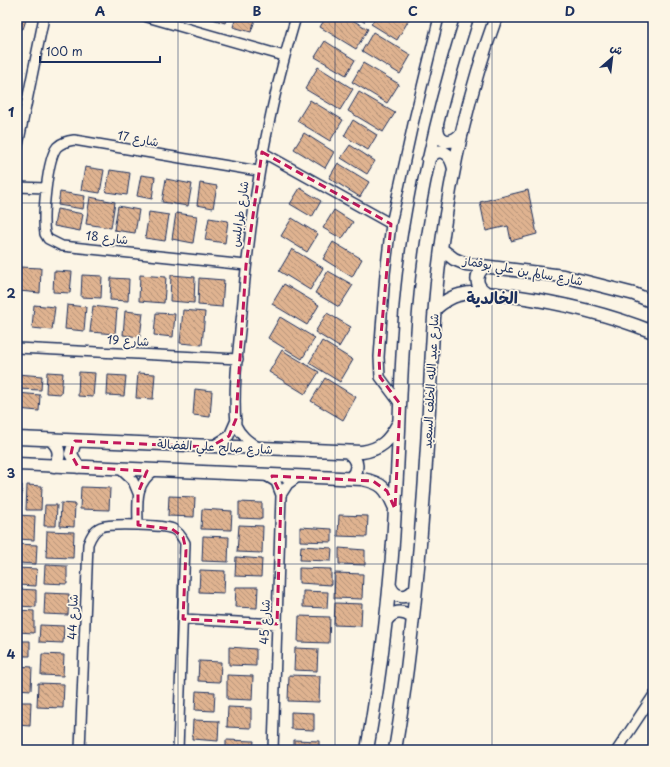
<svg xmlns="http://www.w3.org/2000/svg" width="670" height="767" font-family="'Playpen Sans','Playpen Sans Arabic',sans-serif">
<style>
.building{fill:url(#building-back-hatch);stroke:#1b2f5e}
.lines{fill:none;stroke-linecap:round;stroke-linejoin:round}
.street-casing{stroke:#1b2f5e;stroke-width:12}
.secondary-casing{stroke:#1b2f5e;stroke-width:15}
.street{stroke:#fcf5e5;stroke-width:9}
.secondary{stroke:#fcf5e5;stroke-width:12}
.marked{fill:none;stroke:#c2185b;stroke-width:3;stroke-dasharray:8 5;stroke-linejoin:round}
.grid{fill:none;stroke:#1b2f5e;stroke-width:1;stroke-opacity:0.55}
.labels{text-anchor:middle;stroke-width:3.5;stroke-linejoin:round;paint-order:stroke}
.street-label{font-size:12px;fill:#1b2f5e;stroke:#fcf5e5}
.district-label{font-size:16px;font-weight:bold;fill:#1b2f5e;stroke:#fcf5e5}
.neatline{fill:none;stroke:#1b2f5e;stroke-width:1.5}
.grid-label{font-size:13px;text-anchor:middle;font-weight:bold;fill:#1b2f5e}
</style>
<defs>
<pattern id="building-back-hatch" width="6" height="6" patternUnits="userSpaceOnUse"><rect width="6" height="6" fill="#dfb390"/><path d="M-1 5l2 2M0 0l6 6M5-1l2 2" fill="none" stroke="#b49279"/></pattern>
</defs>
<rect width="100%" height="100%" fill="#fcf5e5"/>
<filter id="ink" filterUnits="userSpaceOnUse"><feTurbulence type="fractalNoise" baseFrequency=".025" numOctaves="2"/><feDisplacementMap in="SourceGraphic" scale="8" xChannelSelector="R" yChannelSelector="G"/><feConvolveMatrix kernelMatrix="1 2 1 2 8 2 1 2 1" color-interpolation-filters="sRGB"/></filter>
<g filter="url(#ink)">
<!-- building -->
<path class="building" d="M17 17H27L23 29 17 27Z
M206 17H227L225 23Z
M236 17H256L251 32 233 27Z
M326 17H347L368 29 356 49 320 27Z
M356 17H366L364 22Z
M376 17H409L410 18 397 40 371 24Z
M373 32 411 55 400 74 362 51Z
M325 41 355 60 346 75 315 57Z
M363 63 399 84 387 103 352 82Z
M318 67 353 89 340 110 305 89Z
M359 92 395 113 383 132 348 111Z
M310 100 343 120 330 141 297 121Z
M353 120 377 135 368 150 344 136Z
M304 133 334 152 325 168 294 149Z
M350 145 375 161 367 174 341 158Z
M338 163 369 182 360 197 329 178Z
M85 167 104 170 100 193 81 190Z
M110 170 130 173 127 195 106 192Z
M141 175 155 177 152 199 137 196Z
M166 179 192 184 188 206 162 202Z
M200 183 217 186 213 208 197 205Z
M300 188 321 201 312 217 290 204Z
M528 190 537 234 511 241 508 226 486 231 480 202Z
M60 192 85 196 83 209 58 205Z
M90 197 115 202 111 228 86 224Z
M118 206 139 210 135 233 114 230Z
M57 209 83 214 80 231 54 226Z
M334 210 353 222 342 239 323 228Z
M149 212 169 215 165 241 145 238Z
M176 213 197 216 193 243 172 239Z
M209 218 228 221 225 243 205 240Z
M292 218 318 234 307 252 281 236Z
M333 242 362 259 352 277 323 259Z
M292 249 323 268 310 290 279 271Z
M20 267 41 268 40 293 19 291Z
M54 271 72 272 70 293 53 292Z
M328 271 353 285 339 307 315 293Z
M82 275 102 276 101 298 81 297Z
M140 275 166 277 164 303 139 301Z
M171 275 195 277 194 303 170 301Z
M111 278 129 279 128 301 110 300Z
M199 278 224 280 222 307 198 305Z
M284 284 319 305 307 325 272 304Z
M34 305 55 307 52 330 32 328Z
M67 305 86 307 84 331 65 329Z
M93 306 117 309 115 334 90 332Z
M183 310 205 312 202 345 180 343Z
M125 311 143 313 140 337 123 335Z
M156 313 175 314 173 337 154 335Z
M327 313 351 327 339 347 315 332Z
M280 317 315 338 302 359 268 338Z
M322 341 353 360 340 382 309 363Z
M282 350 319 372 305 394 269 372Z
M47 372 63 373 61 394 46 393Z
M79 372 95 373 93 397 78 396Z
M138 373 155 374 153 399 136 398Z
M17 374 42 376 41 390 17 389Z
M108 375 126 376 124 396 107 395Z
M325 378 356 397 343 420 311 401Z
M195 389 212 391 210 417 193 415Z
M17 393 40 395 39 411 17 409Z
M17 485H22L21 511H17Z
M27 485 42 486 41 510H26Z
M81 487 110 488 109 510 80 509Z
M169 496 195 497 194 517 168 516Z
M239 502 262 503V519L239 518Z
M61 503 75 504 74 527 60 526Z
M45 505H57L56 526H44Z
M202 509 232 511 231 530 201 529Z
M17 515 35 516 34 540 17 539Z
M339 515 368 516 367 537 338 536Z
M239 525 263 526 262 553 237 552Z
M300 527 332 529V542L300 541Z
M47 531 74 532 73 558 46 557Z
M203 536 229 537 228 562 202 561Z
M17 544 37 545 36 564 17 563Z
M301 546 332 548 331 561 300 560Z
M339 548 365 550V565L339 564Z
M236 557 262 559 261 577 235 576Z
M45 565 67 566V584L44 583Z
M17 568 37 569 36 586 17 585Z
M299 568 331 569V585L299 583Z
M200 570 225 571 224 593 199 592Z
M335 573 363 574 362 599 334 598Z
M236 587H258L257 608 235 607Z
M17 589 36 590V607L17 606Z
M303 591 328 592 327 608 303 607Z
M45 593 69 594 68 615 44 614Z
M335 603 362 604 361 626 334 625Z
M17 610 34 611V633L17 632Z
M299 616 330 617 329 643 298 642Z
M40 625 64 626 63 643 39 642Z
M17 641H30V656H17Z
M229 647 256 649V666L229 665Z
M295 648 318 649 317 671 294 670Z
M42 654 64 655 63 676 41 675Z
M199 661 221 662 220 682 198 681Z
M17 666 32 667 31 690 17 689Z
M227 675 253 676 252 700 227 699Z
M289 675 320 676 319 702 288 701Z
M38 683 64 684 63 708 37 707Z
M196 691 215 692 214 711 195 710Z
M17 702H31L30 726 17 725Z
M228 707 251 708V728L227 727Z
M291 712 314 713V730L291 729Z
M193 720 219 721 218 741 192 739Z
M226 740 254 741 253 750H226Z
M294 740 319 741V750H294Z"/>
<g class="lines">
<!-- street casing -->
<g class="street-casing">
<path id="street" d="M147 17 284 56
M17 150 44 17
M262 152 391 224
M17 187 46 188
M246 265 62 246 48 239 45 234C42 217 47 159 57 147 62 142 68 141 74 140L258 171
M17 348 238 359
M400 404 380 377 379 357 385 274 391 224 413 124 439 17
M214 445 229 436 236 420
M259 448C249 441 241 436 236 425 233 388 238 349 242 312 250 212 267 113 296 17
M120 469 133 481 138 493
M266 476 276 482 281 495 273 750
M281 495 288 484 298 477
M138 525C138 505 134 484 154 471
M183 619 277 624
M80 750 88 544C91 536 94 530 101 527 111 523 163 525 173 529 179 532 182 537 185 543L178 750
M617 750 653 696"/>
</g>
<!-- secondary casing -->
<g class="secondary-casing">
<path id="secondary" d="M437 125C437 143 451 146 462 133
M428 160C439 144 451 153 454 169
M441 249 454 259 466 264 563 276 634 294 653 302
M484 267C475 275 475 285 485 292
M435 309C442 303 450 297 459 295 477 290 495 294 513 296 562 303 608 314 653 332
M17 438 362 452C381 449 389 441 398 424
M51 440C60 447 61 457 54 466
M75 441 71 454 78 467
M349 453C358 460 359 470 351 478
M17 464 362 479C382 483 386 488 394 506
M390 586C394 598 407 600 415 589
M386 621C392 611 402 610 412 617
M367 750C381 670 391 590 395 509 401 419 400 328 414 238 426 163 444 89 467 17
M395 750C412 650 421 547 427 446 431 380 432 314 441 249 451 171 469 91 496 17"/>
</g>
<!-- street -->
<use href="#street" class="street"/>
<!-- secondary -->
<use href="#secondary" class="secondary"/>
</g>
</g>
<!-- marked area -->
<path class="marked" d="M262 152 391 224 379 357 380 377 400 404 395 509 387 491 373 481 272 476 281 495 277 624 183 619 186 550 183 537 172 529 138 525V493L147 471 78 467 71 454 73 445 75 441 210 447 229 436 236 419 246 265Z"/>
<!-- grid -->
<path class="grid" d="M178 17V750M335 17V750M492 17V750M17 203H653M17 384H653M17 564H653"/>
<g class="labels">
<!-- street labels -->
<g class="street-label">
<text transform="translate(138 139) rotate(10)" y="4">شارع 17</text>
<text transform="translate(240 214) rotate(-82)" y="4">شارع طرابلس</text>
<text transform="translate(107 238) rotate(6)" y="4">شارع 18</text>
<text transform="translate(523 271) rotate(10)" y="4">شارع سالم بن علي بوقماز</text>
<text transform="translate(128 341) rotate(3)" y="4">شارع 19</text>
<text transform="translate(431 381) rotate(-87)" y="4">شارع عبد الله الخلف السعيد</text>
<text transform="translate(215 447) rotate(3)" y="4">شارع صالح علي الفضالة</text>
<text transform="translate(73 617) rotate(-88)" y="4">شارع 44</text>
<text transform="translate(265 622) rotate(-88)" y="4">شارع 45</text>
</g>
<!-- district labels -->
<g class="district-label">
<text x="492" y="304">الخالدية</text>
</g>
</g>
<!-- margin -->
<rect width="670" height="767" fill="none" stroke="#fcf5e5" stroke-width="44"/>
<!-- north arrow -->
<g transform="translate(612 58) rotate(28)" stroke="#fcf5e5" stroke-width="3" paint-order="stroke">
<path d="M0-3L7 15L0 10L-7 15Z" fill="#1b2f5e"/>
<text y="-6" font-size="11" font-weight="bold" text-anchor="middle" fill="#1b2f5e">ش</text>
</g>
<!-- scale -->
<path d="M40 56v6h120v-6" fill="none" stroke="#1b2f5e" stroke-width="2"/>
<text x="46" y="56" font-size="12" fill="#1b2f5e" stroke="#fcf5e5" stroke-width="3" paint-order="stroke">100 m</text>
<rect x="22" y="22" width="626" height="723" class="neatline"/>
<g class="grid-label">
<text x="100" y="16">A</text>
<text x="257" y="16">B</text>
<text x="413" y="16">C</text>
<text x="570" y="16">D</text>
<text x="11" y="117">1</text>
<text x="11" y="298">2</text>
<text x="11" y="478">3</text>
<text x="11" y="659">4</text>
</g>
</svg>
